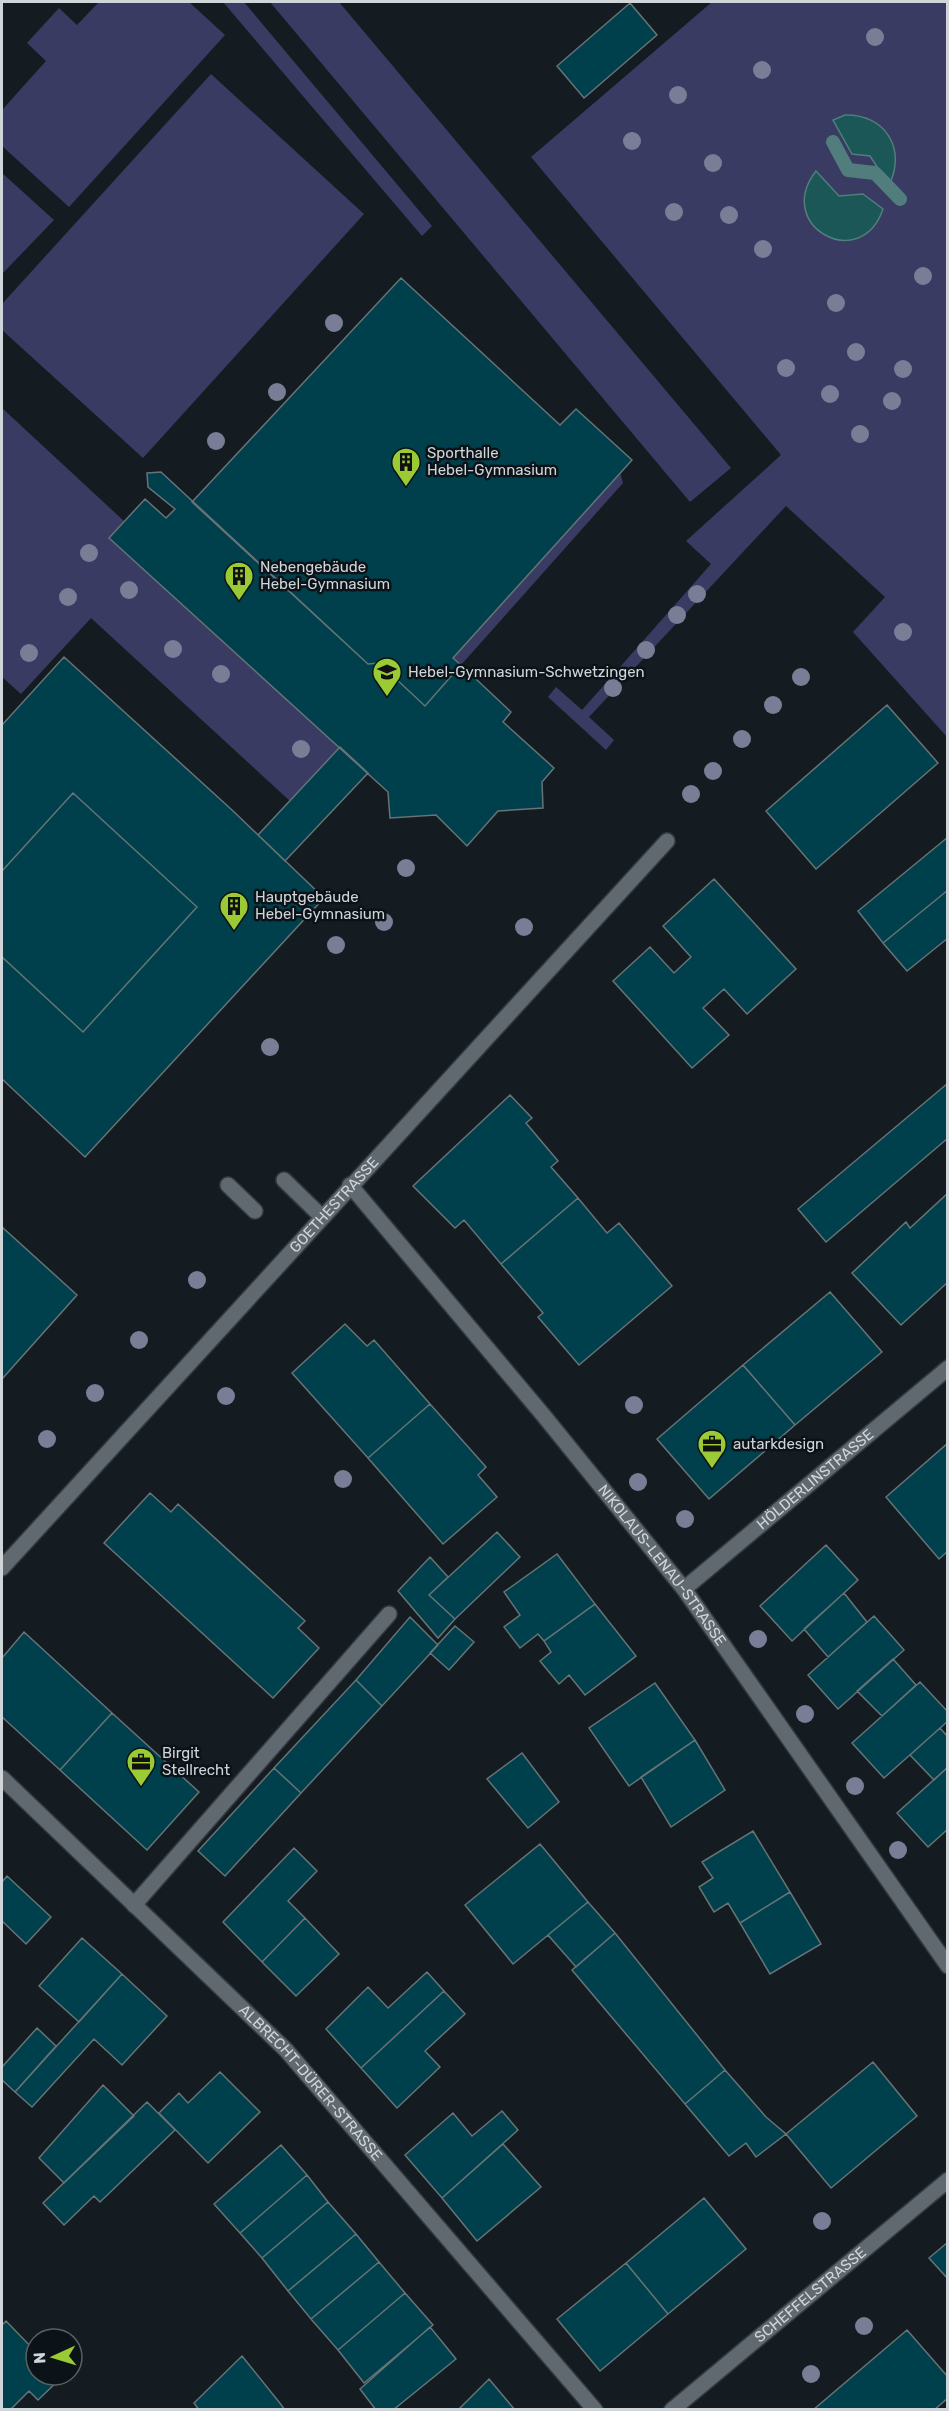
<svg xmlns="http://www.w3.org/2000/svg" width="949" height="2411" font-family="Rubik,sans-serif">
<style>
.green{fill:#3a3b62}
.water{fill:#1b5756;stroke:#517d7d;stroke-width:1.5}
.lines{fill:none;stroke-linecap:round;stroke-linejoin:round}
.stream{stroke:#517d7d;stroke-width:14}
.building{fill:#00404c;stroke:#677376;stroke-width:1.5}
.lane-casing{stroke:#33383c;stroke-width:18}
.street-casing{stroke:#33383c;stroke-width:18}
.lane{stroke:#5f696f;stroke-width:15}
.street{stroke:#5f696f;stroke-width:15}
.tree{fill:#797e96}
.labels{text-anchor:middle;stroke-width:5;stroke-linejoin:round;paint-order:stroke}
.poi-label{font-size:15px;fill:#cfd5d8;stroke:#0c1318;text-anchor:start}
.street-label{font-size:15px;fill:#cfd5d8;stroke:#0c1318}
</style>
<rect width="100%" height="100%" fill="#141c21"/>
<!-- green -->
<path class="green" d="M99 2H189L225 35 69 207 2 146V110L46 61 27 43 59 8 77 25Z
M223 2H244L432 226 422 236Z
M270 2H339L731 468 690 502Z
M712 2H947V737L853 632 885 597 786 506 589 717 614 740 606 750 548 697 556 687 582 710 711 564 686 541 781 455 531 157Z
M211 74 364 214 143 458 2 330V304Z
M2 173 54 220 2 274Z
M2 408 125 522 110 539 340 747 290 801 91 618 21 694 2 677Z
M620 472 623 483 461 665 453 658Z"/>
<!-- water -->
<path class="water" d="M845 115C885 114 907 149 889 185L870 156 852 154 833 120Z
M816 171 839 196 863 194 883 209C861 274 773 226 816 171Z"/>
<g class="lines">
<!-- stream -->
<path class="stream" d="M833 142 848 170 875 173 900 199"/>
</g>
<!-- building -->
<path class="building" d="M630 3 657 35 584 98 557 66Z
M401 278 560 425 576 409 632 460 453 658 461 665 425 706 379 663 368 664 192 502Z
M161 472 368 664 379 663 425 706 461 665 511 712 503 722 554 768 542 782 543 808 498 811 467 846 436 815 390 818 388 792 109 538 145 499 166 518 175 509 148 487 147 473Z
M64 657 232 810 324 898 85 1157 2 1079V957L83 1032 197 907 73 793 2 871V725Z
M887 705 938 763 816 869 766 811Z
M340 747 368 773 285 861 258 835Z
M73 793 197 907 83 1032 2 957V871Z
M948 837V890L883 943 858 911Z
M714 879 796 969 747 1014 724 989 703 1008 729 1035 692 1068 613 981 650 947 674 973 691 957 663 926Z
M948 890V938L907 971 883 943Z
M948 1083V1138L826 1242 798 1209Z
M510 1095 532 1118 526 1123 558 1161 551 1167 578 1198 501 1264 464 1220 455 1228 413 1186Z
M948 1193V1282L901 1325 852 1273 906 1222 910 1228Z
M578 1198 607 1233 619 1223 672 1286 579 1365 538 1317 543 1313 501 1264Z
M2 1227 77 1295 2 1379Z
M830 1292 882 1352 795 1425 743 1365Z
M345 1324 367 1346 374 1340 430 1404 368 1458 292 1373Z
M743 1365 795 1425 709 1499 657 1439Z
M430 1404 486 1467 478 1475 497 1497 443 1544 368 1458Z
M948 1443V1551L939 1559 886 1497Z
M150 1493 171 1512 178 1504 305 1621 298 1628 319 1648 273 1698 104 1543Z
M497 1532 520 1557 455 1619 429 1595Z
M826 1545 858 1580 792 1641 760 1606Z
M557 1554 595 1604 544 1641 538 1634 520 1648 504 1627 520 1615 504 1592Z
M430 1557 448 1577 429 1595 455 1619 438 1638 398 1591Z
M844 1593 867 1622 828 1657 804 1629Z
M595 1604 636 1656 585 1695 569 1675 559 1684 540 1661 551 1652 544 1641Z
M874 1616 904 1650 838 1709 808 1675Z
M410 1617 438 1645 382 1706 356 1680Z
M455 1626 474 1642 449 1670 430 1653Z
M24 1632 112 1713 60 1770 2 1717V1658Z
M893 1659 916 1685 882 1716 857 1691Z
M356 1680 382 1706 301 1793 274 1768Z
M920 1682 948 1712V1721L884 1778 852 1743Z
M655 1683 695 1740 629 1786 589 1728Z
M112 1713 199 1792 147 1850 60 1770Z
M940 1728 948 1737V1767L934 1780 910 1755Z
M695 1740 725 1790 671 1827 641 1777Z
M522 1753 559 1802 528 1828 487 1779Z
M948 1767V1829L928 1847 897 1813Z
M274 1768 301 1793 225 1876 198 1851Z
M753 1831 790 1892 740 1923 728 1903 714 1912 699 1887 713 1878 702 1862Z
M540 1844 588 1902 513 1964 465 1905Z
M294 1848 317 1871 288 1901 305 1918 262 1962 223 1922Z
M7 1876 51 1917 26 1944 2 1921V1882Z
M790 1892 821 1944 770 1974 740 1923Z
M588 1902 615 1933 576 1967 548 1935Z
M305 1918 339 1954 296 1996 262 1962Z
M615 1933 725 2070 685 2104 572 1970Z
M82 1938 122 1974 79 2022 39 1986Z
M427 1972 444 1991 361 2068 326 2029 368 1987 388 2008Z
M122 1974 167 2016 122 2065 94 2039 32 2107 15 2092Z
M444 1991 465 2014 425 2051 440 2067 397 2108 361 2068Z
M37 2028 56 2046 15 2092 2 2080V2067Z
M873 2062 917 2116 831 2188 786 2134Z
M725 2070 766 2117 786 2134 756 2157 746 2143 729 2156 685 2104Z
M220 2072 260 2112 208 2163 159 2113 179 2093 188 2103Z
M103 2085 134 2116 64 2183 39 2158Z
M147 2102 175 2130 100 2202 94 2196 64 2225 43 2203Z
M502 2111 518 2130 442 2198 405 2155 453 2113 472 2136Z
M503 2144 541 2187 477 2241 442 2198Z
M281 2145 307 2175 240 2233 214 2204Z
M307 2175 328 2202 262 2258 240 2233Z
M704 2198 746 2249 668 2314 626 2263Z
M328 2202 356 2234 288 2291 262 2258Z
M356 2234 379 2262 311 2319 288 2291Z
M948 2242V2279L929 2258Z
M379 2262 405 2293 338 2350 311 2319Z
M626 2263 668 2314 600 2371 557 2319Z
M405 2293 433 2325 364 2383 338 2350Z
M6 2321 36 2352V2375H58L61 2378 38 2400 29 2391 10 2410H2V2325Z
M430 2327 456 2359 393 2410H376L360 2389Z
M907 2330 948 2377V2398L934 2410H813Z
M242 2356 279 2402 285 2410H199L194 2403Z
M489 2379 515 2410H458Z"/>
<g class="lines">
<!-- lane casing -->
<g class="lane-casing">
<path id="lane" d="M284 1180 322 1217
M228 1185 255 1211
M134 1905 389 1614"/>
</g>
<!-- street casing -->
<g class="street-casing">
<g id="street">
<path id="s1" d="M350 1185 544 1416 684 1589 948 1966"/>
<path id="s2" d="M2 1568 667 841"/>
<path id="s3" d="M684 1589 948 1368"/>
<path id="s4" d="M2 1778 286 2050 595 2410"/>
<path id="s5" d="M672 2410 948 2180"/>
</g>
</g>
<!-- lane -->
<use href="#lane" class="lane"/>
<!-- street -->
<use href="#street" class="street"/>
</g>
<!-- trees -->
<g class="tree">
<circle cx="875" cy="37" r="9"/>
<circle cx="762" cy="70" r="9"/>
<circle cx="678" cy="95" r="9"/>
<circle cx="632" cy="141" r="9"/>
<circle cx="713" cy="163" r="9"/>
<circle cx="674" cy="212" r="9"/>
<circle cx="729" cy="215" r="9"/>
<circle cx="763" cy="249" r="9"/>
<circle cx="923" cy="276" r="9"/>
<circle cx="836" cy="303" r="9"/>
<circle cx="334" cy="323" r="9"/>
<circle cx="856" cy="352" r="9"/>
<circle cx="786" cy="368" r="9"/>
<circle cx="903" cy="369" r="9"/>
<circle cx="277" cy="392" r="9"/>
<circle cx="830" cy="394" r="9"/>
<circle cx="892" cy="401" r="9"/>
<circle cx="860" cy="434" r="9"/>
<circle cx="216" cy="441" r="9"/>
<circle cx="89" cy="553" r="9"/>
<circle cx="129" cy="590" r="9"/>
<circle cx="697" cy="594" r="9"/>
<circle cx="68" cy="597" r="9"/>
<circle cx="677" cy="615" r="9"/>
<circle cx="903" cy="632" r="9"/>
<circle cx="173" cy="649" r="9"/>
<circle cx="646" cy="650" r="9"/>
<circle cx="29" cy="653" r="9"/>
<circle cx="221" cy="674" r="9"/>
<circle cx="801" cy="677" r="9"/>
<circle cx="613" cy="688" r="9"/>
<circle cx="773" cy="705" r="9"/>
<circle cx="742" cy="739" r="9"/>
<circle cx="301" cy="749" r="9"/>
<circle cx="713" cy="771" r="9"/>
<circle cx="691" cy="794" r="9"/>
<circle cx="406" cy="868" r="9"/>
<circle cx="384" cy="922" r="9"/>
<circle cx="524" cy="927" r="9"/>
<circle cx="336" cy="945" r="9"/>
<circle cx="270" cy="1047" r="9"/>
<circle cx="197" cy="1280" r="9"/>
<circle cx="139" cy="1340" r="9"/>
<circle cx="95" cy="1393" r="9"/>
<circle cx="226" cy="1396" r="9"/>
<circle cx="634" cy="1405" r="9"/>
<circle cx="47" cy="1439" r="9"/>
<circle cx="343" cy="1479" r="9"/>
<circle cx="638" cy="1482" r="9"/>
<circle cx="685" cy="1519" r="9"/>
<circle cx="758" cy="1639" r="9"/>
<circle cx="805" cy="1714" r="9"/>
<circle cx="855" cy="1786" r="9"/>
<circle cx="898" cy="1850" r="9"/>
<circle cx="822" cy="2221" r="9"/>
<circle cx="864" cy="2326" r="9"/>
<circle cx="811" cy="2374" r="9"/>
</g>
<!-- icons -->
<defs>
<g id="building-pin" transform="scale(1.5)"><path d="M0 17L-7.5 6A9.5 9.5 0 1 1 7.5 6Z" fill="#9acb35" stroke="#0c1318"/><path d="M-4-6H4V6H1V3H-1V6H-4ZM-2.5-4.3h1.7v1.8h-1.7ZM.8-4.3h1.7v1.8H.8ZM-2.5-1h1.7V.8h-1.7ZM.8-1h1.7V.8H.8Z" fill="#111"/></g>
<g id="school-pin" transform="scale(1.5)"><path d="M0 17L-7.5 6A9.5 9.5 0 1 1 7.5 6Z" fill="#9acb35" stroke="#0c1318"/><path d="M0-5L7-2L0 1L-7-2ZM-4 1L0 2.5L4 1V4Q0 6-4 4Z" fill="#111"/></g>
<g id="office-pin" transform="scale(1.5)"><path d="M0 17L-7.5 6A9.5 9.5 0 1 1 7.5 6Z" fill="#9acb35" stroke="#0c1318"/><path d="M-6-3h4V-5.5h4V-3h4V5H-6ZM-1-4.5V-3h2v-1.5ZM-6 0V1H6V0Z" fill="#111"/></g>
</defs>
<g fill-rule="evenodd">
<use href="#building-pin" x="406" y="462"/>
<use href="#building-pin" x="239" y="576"/>
<use href="#school-pin" x="387" y="672"/>
<use href="#building-pin" x="234" y="906"/>
<use href="#office-pin" x="712" y="1444"/>
<use href="#office-pin" x="141" y="1762"/>
</g>
<g class="labels">
<!-- poi labels -->
<g class="poi-label">
<text x="427" y="458">Sporthalle<tspan x="427" dy="17">Hebel-Gymnasium</tspan></text>
<text x="260" y="572">Nebengebäude<tspan x="260" dy="17">Hebel-Gymnasium</tspan></text>
<text x="408" y="677">Hebel-Gymnasium-Schwetzingen</text>
<text x="255" y="902">Hauptgebäude<tspan x="255" dy="17">Hebel-Gymnasium</tspan></text>
<text x="733" y="1449">autarkdesign</text>
<text x="162" y="1758">Birgit<tspan x="162" dy="17">Stellrecht</tspan></text>
</g>
<!-- street labels -->
<g class="street-label">
<text dy="5" stroke="none"><textPath href="#s2" startOffset="492">GOETHESTRASSE</textPath></text>
<text dy="5" stroke="none"><textPath href="#s3" startOffset="171">HÖLDERLINSTRASSE</textPath></text>
<text dy="5" stroke="none"><textPath href="#s1" startOffset="492">NIKOLAUS-LENAU-STRASSE</textPath></text>
<text dy="5" stroke="none"><textPath href="#s4" startOffset="434">ALBRECHT-DÜRER-STRASSE</textPath></text>
<text dy="5" stroke="none"><textPath href="#s5" startOffset="180">SCHEFFELSTRASSE</textPath></text>
</g>
</g>
<!-- border -->
<rect width="949" height="2411" fill="none" stroke="#cfd5d8" stroke-width="6"/>
<!-- north arrow -->
<g transform="translate(54 2357) rotate(266)"><circle r="28" fill="#0c1318" stroke="#5a6165" stroke-width="1.5"/>
<path d="M0-4.5L10 22L0 15L-10 22Z" fill="#9acb35"/>
<text y="-9" font-size="16" font-weight="bold" text-anchor="middle" fill="#cfd5d8">N</text>
</g>
</svg>
